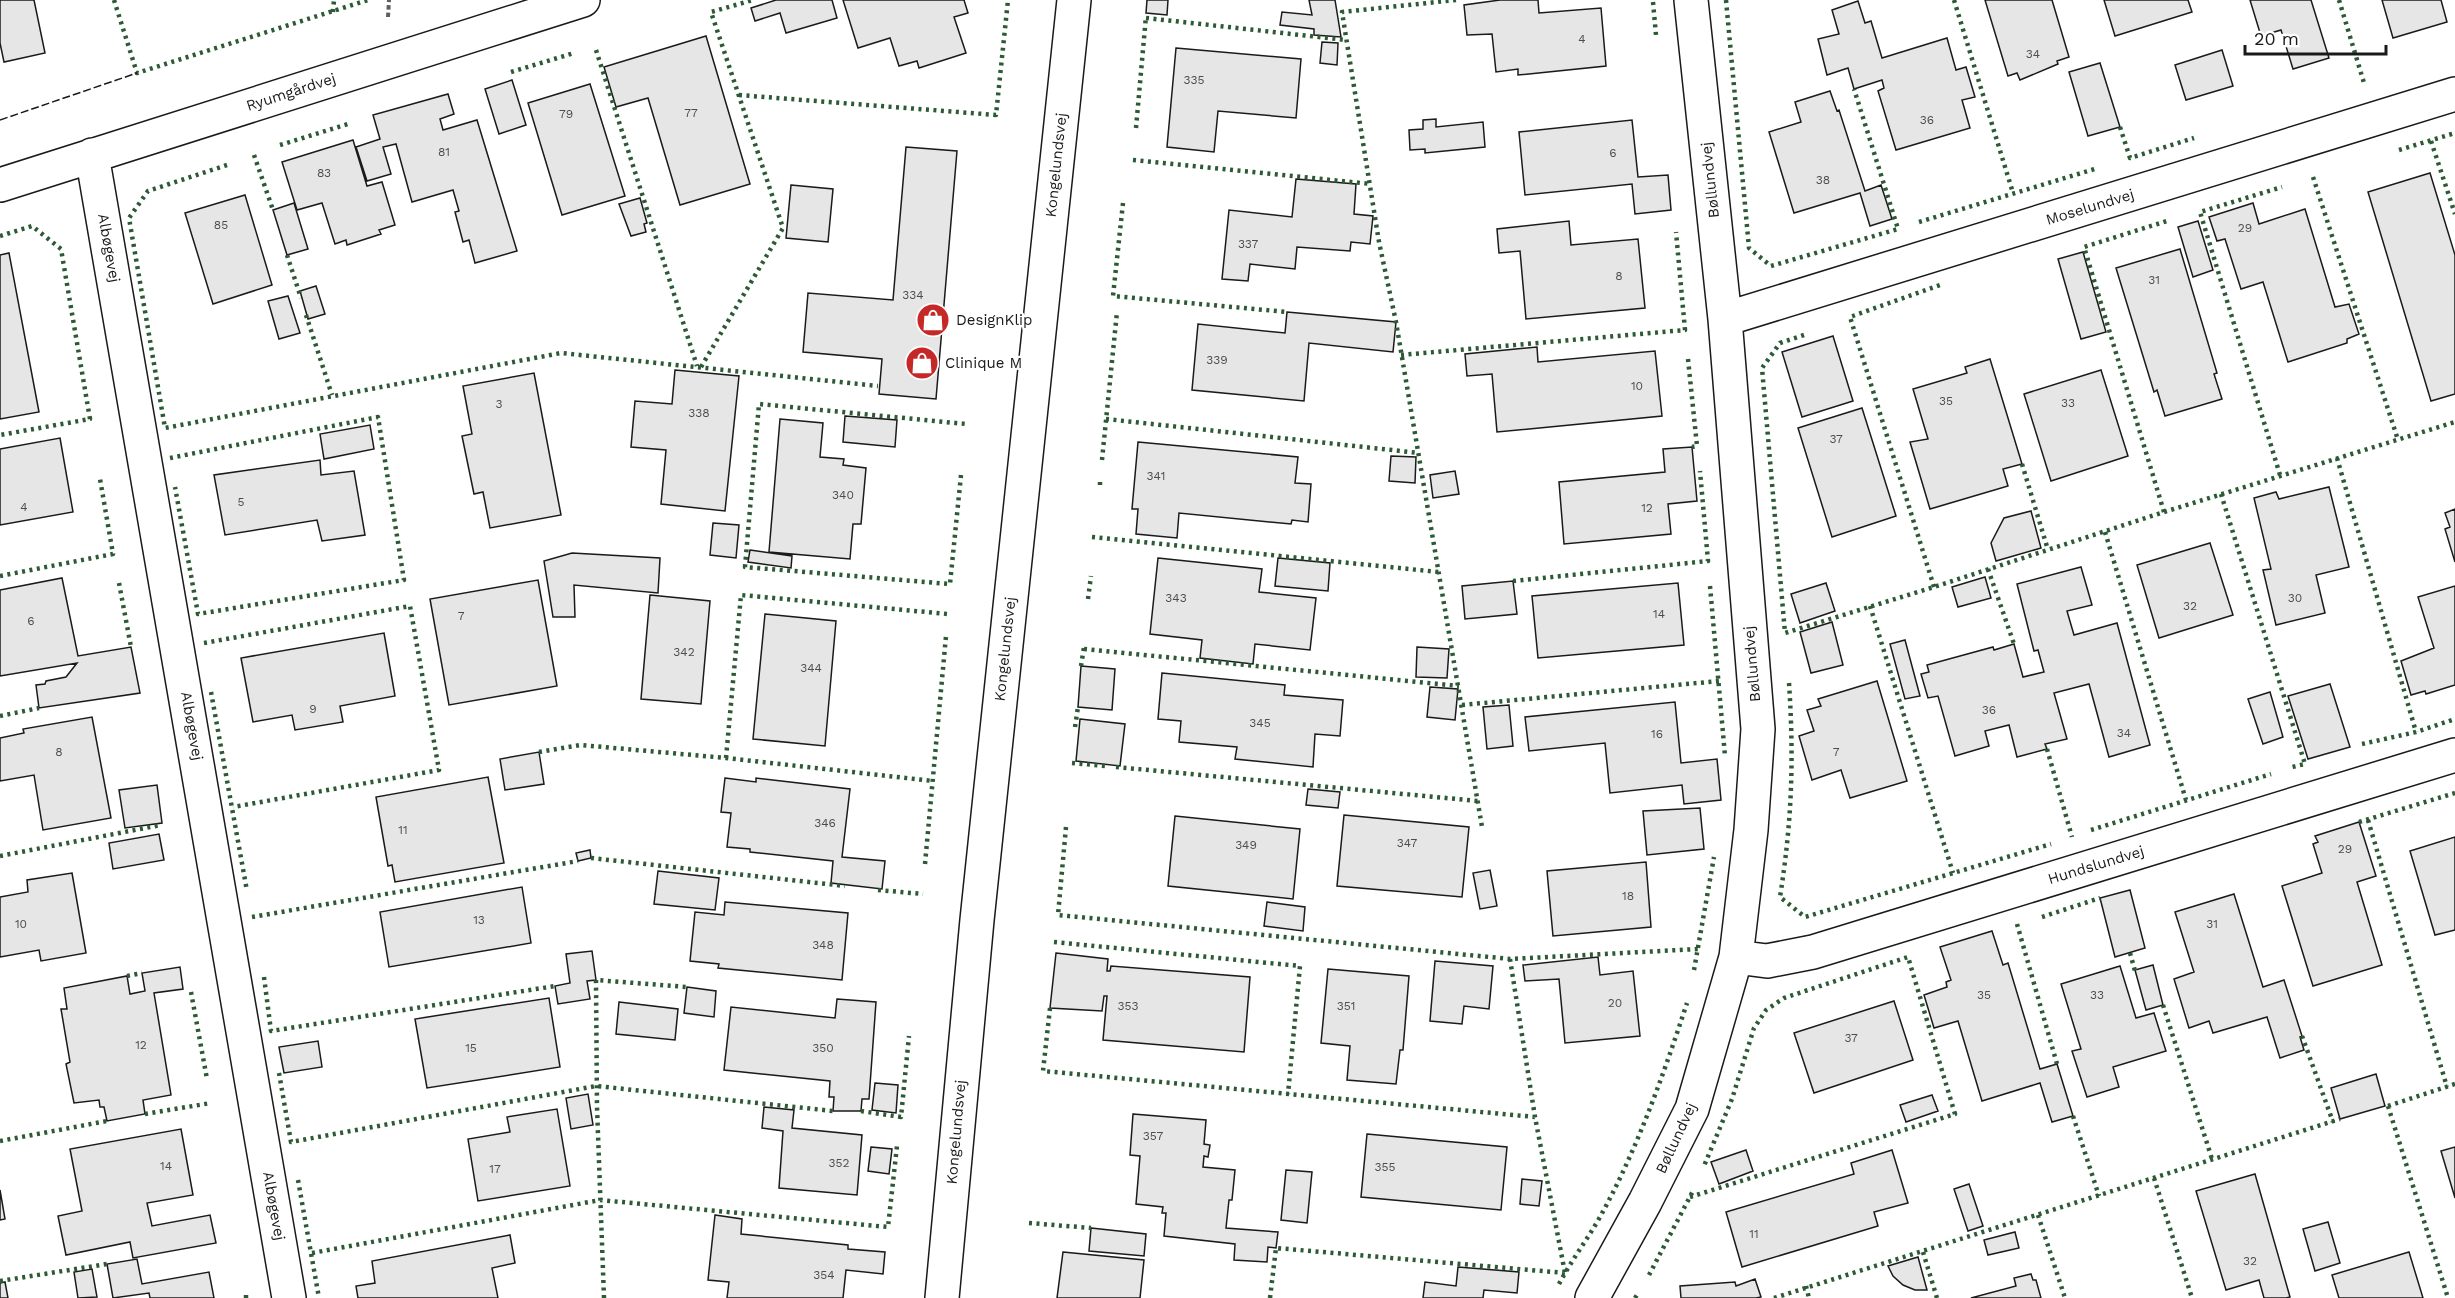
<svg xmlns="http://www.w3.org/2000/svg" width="2455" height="1298" font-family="'Work Sans',sans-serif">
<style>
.building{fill:#e6e6e6;stroke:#1a1a1a;stroke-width:1.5}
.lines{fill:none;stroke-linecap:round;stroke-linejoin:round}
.street-casing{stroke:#1a1a1a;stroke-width:36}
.secondary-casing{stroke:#1a1a1a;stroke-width:36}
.path{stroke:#5f5f5f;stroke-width:4;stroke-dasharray:4.5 3;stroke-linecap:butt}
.street{stroke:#fff;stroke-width:33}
.secondary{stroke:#fff;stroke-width:33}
.hedge{stroke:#2b5a34;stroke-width:4.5;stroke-dasharray:3 4.5;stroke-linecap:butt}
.fence{stroke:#1a1a1a;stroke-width:1.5;stroke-dasharray:8 3;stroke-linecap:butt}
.labels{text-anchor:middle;stroke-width:4.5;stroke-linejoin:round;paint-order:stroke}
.number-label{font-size:12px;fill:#4d4d4d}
.street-label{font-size:15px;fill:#1a1a1a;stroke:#fff}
.poi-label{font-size:15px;fill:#1a1a1a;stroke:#fff;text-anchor:start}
</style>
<rect width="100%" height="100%" fill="#fff"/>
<!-- building -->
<path class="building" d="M0 0H34L45 53 4 62 0 43Z
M832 0 837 18 786 33 780 13 755 21 751 8 776 0Z
M843 0H964L968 13 954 17 966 53 919 68 917 61 899 66 890 38 858 48Z
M1147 0H1168L1167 15 1146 13Z
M1309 0H1335L1341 37 1314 35V29L1280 25 1282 12 1312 15Z
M1500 0H1538L1539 13 1601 8 1606 66 1518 75V69L1496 72 1492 34 1467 35 1464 5Z
M1985 0H2052L2069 57 2057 61 2058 64 2020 80 2017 73 2008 76Z
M2104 0H2188L2192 12 2115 36Z
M2250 0H2311L2329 58 2293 69 2281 30 2261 36Z
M2382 0H2441L2447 22 2393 38Z
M1858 1 1865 23 1871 21 1882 58 1947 38 1956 70 1966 67 1975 97 1962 100 1970 128 1896 150 1878 91 1884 88 1882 80 1854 89 1848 68 1827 75 1818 39 1839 34 1832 10Z
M706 36 750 184 680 205 648 98 616 107 604 67Z
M1322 42 1338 43 1337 65 1320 63Z
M1176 48 1301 59 1296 118 1218 111 1214 152 1167 147Z
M2222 50 2233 86 2186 100 2175 65Z
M2100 63 2120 127 2088 136 2069 72Z
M512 80 526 125 499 134 485 89Z
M590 84 625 196 562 215 528 103Z
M1830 91 1837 111 1839 110 1865 191 1881 185 1892 219 1870 226 1860 193 1794 213 1769 132 1801 122 1795 102Z
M448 94 454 114 440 119 443 130 477 120 517 251 475 263 469 240 463 242 455 212 459 211 453 190 412 202 396 144 383 147 391 174 367 181 356 147 380 139 373 115Z
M1436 119V127L1483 122 1485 147 1425 153V149L1410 150 1409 130 1423 129V120Z
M1632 120 1638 177 1668 175 1671 210 1635 214 1632 184 1525 195 1519 132Z
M353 140 367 186 382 182 395 225 379 230 381 234 347 245 346 240 335 244 322 203 297 210 282 162Z
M906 147 957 151 936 399 879 394 882 359 803 352 808 293 893 300Z
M2430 173 2455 255V394L2431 401 2368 192Z
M1296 179 1356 184 1354 214 1373 216 1370 244 1351 242 1350 251 1297 247 1295 269 1250 264 1248 281 1222 279 1229 210 1292 217Z
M791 185 833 189 828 242 786 238Z
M245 195 272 285 213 304 185 213Z
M640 198 647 223 644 224 646 232 631 236 619 204Z
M294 203 308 249 287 255 273 210Z
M2253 203 2259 224 2305 209 2335 307 2349 304 2359 334 2347 339V343L2288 362 2263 282 2241 289 2225 239 2217 241 2209 217Z
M1569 221 1571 245 1638 239 1645 308 1526 319 1520 251 1499 253 1497 229Z
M2198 221 2213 270 2193 277 2178 227Z
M2180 249 2217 373 2214 374 2222 399 2165 416 2157 390 2154 392 2116 268Z
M2083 252 2106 332 2081 339 2058 259Z
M9 253 39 412 0 419V255Z
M316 286 325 314 308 319 300 291Z
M288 296 300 333 279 339 268 301Z
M1287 312 1396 322 1393 352 1309 343 1304 401 1192 390 1198 324 1285 333Z
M1833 336 1853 401 1802 417 1782 352Z
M1537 347 1538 362 1655 351 1662 416 1497 432 1492 374 1467 376 1465 354Z
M1990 359 2022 464 2003 469 2008 486 1930 509 1910 442 1928 439 1913 389 1967 373 1965 367Z
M675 370 739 376 725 511 661 504 666 450 631 447 635 401 672 404Z
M2101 370 2128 456 2051 481 2024 394Z
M534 373 561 515 490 528 483 492 474 494 462 436 472 434 463 386Z
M1862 408 1896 516 1832 537 1798 428Z
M845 416 897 420 895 447 843 442Z
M780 419 823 423 820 457 844 459 843 465 866 468 861 524H853L850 559 769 552Z
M370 425 374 449 324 459 320 434Z
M60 438 73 512 0 525V449Z
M1138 442 1298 457 1295 483 1311 484 1308 522 1292 520 1291 524 1179 513 1177 538 1136 534 1138 509H1132Z
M1692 447 1697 501 1668 504 1671 534 1564 544 1559 482 1665 472 1663 449Z
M1391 456 1416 457 1415 483 1389 481Z
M320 460 321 475 354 471 365 535 322 541 317 520 225 535 214 475Z
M1455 471 1459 494 1433 498 1430 475Z
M2329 487 2349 567 2316 575 2325 613 2276 625 2263 570 2271 569 2254 498 2276 492 2279 499Z
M2455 509V562L2445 529 2450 527 2445 513Z
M2031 511 2041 548 1996 561 1991 543 2004 518Z
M713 523 739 525 736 558 710 555Z
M2210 543 2233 615 2159 638 2137 565Z
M750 550 792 556 791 568 748 562Z
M572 553 660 558 658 593 574 585 575 617H553L544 561Z
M1158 558 1262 569 1259 592 1316 598 1310 650 1255 644 1253 664 1200 658 1202 640 1150 634Z
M1278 558 1330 563 1328 591 1275 586Z
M2081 567 2092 605 2067 611 2074 635 2117 623 2150 745 2109 757 2089 684 2054 693 2067 739 2045 744 2047 749 2017 757 2009 725 1985 731 1989 746 1955 756 1938 696 1928 698 1921 674 1929 672 1927 665 1993 647 1994 650 2014 644 2023 677 2044 672 2038 650 2034 651 2017 584Z
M1985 577 1991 598 1958 607 1952 587Z
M62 578 78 656 131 647 140 693 39 708 36 685 45 684 46 681 66 677 77 663 0 676V590Z
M538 580 557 686 449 705 430 599Z
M1513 581 1517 614 1465 619 1462 586Z
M1678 583 1684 645 1538 658 1532 596Z
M1826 583 1835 611 1800 623 1791 594Z
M2455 586V685L2426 694 2425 691 2411 695 2401 661 2434 648 2418 597Z
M650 595 710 601 701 704 641 699Z
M765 614 836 621 825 746 753 739Z
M1832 622 1843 665 1811 673 1800 632Z
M384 633 395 696 340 706 343 722 295 730 292 715 253 722 241 658Z
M1905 640 1920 696 1905 699 1890 644Z
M1417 647 1449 649 1447 678 1416 677Z
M1081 666 1115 669 1112 710 1078 707Z
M1162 673 1285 685 1284 695 1343 700 1340 736 1315 734 1313 767 1235 759 1237 747 1179 742 1181 721 1158 719Z
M1877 681 1907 781 1850 798 1841 770 1812 780 1799 736 1814 731 1807 710 1821 706 1818 699Z
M2330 684 2350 747 2308 759 2288 696Z
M1430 687 1458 689 1455 720 1427 717Z
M2270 692 2283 737 2263 744 2248 699Z
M1675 702 1681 763 1717 759 1721 800 1684 804 1682 785 1610 793 1605 743 1529 751 1525 717Z
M1509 705 1513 746 1487 749 1483 707Z
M92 717 111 818 43 830 34 775 0 781V738L24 733 23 729Z
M1080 719 1125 724 1120 766 1076 761Z
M539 752 544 784 505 790 500 759Z
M488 777 504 863 395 882 392 865 388 866 376 797Z
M725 778 756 782V778L850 789 842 857 885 861 882 889 831 883 833 861 750 852V849L727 847 731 813 721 812Z
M157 785 162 823 125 828 119 790Z
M1308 789 1340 792 1338 808 1306 805Z
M1700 808 1704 849 1647 855 1643 811Z
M1344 815 1469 827 1462 897 1337 886Z
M1175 816 1300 829 1293 899 1168 886Z
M2359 822 2376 876 2357 882 2382 965 2313 986 2282 886 2322 873 2313 844 2318 842 2315 836Z
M159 834 164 860 113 869 109 843Z
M2455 837V930L2435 935 2410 851Z
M590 850 591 858 578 861 576 853Z
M1646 862 1651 927 1553 936 1547 871Z
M1490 870 1497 906 1480 909 1473 873Z
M658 871 719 878 715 910 654 904Z
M72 873 86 953 41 961 39 950 0 957V897L28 892 27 880Z
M522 887 531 943 389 967 380 912Z
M2130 890 2145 948 2115 957 2100 898Z
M2234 894 2263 987 2284 980 2302 1036 2300 1037 2304 1050 2280 1058 2267 1017 2213 1033 2209 1021 2189 1028 2174 979 2194 972 2175 912Z
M725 902 848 913 842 980 718 968 719 964 690 961 695 912 724 915Z
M1267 902 1305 907 1303 931 1264 926Z
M1992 931 2003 965 2008 963 2040 1069 2057 1064 2073 1116 2052 1122 2040 1083 1982 1101 1958 1021 1934 1028 1924 995 1947 987 1946 982 1951 980 1940 947Z
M592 951 596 980 587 981 590 999 558 1004 555 986 570 983 566 954Z
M1056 953 1108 959 1107 971H1110L1111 966 1250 977 1244 1052 1103 1040 1107 996H1104L1102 1011 1050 1008Z
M1598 957 1600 975 1633 971 1640 1036 1565 1043 1559 979 1525 981 1523 965Z
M1435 961 1493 966 1489 1009 1464 1006 1462 1024 1430 1021Z
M2153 965 2163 1005 2146 1010 2135 970Z
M2120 966 2136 1018 2154 1013 2166 1051 2113 1067 2119 1087 2087 1097 2072 1051 2081 1049 2061 984Z
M180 967 183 989 154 993 171 1095 143 1100 145 1114 107 1121 104 1107H100L99 1100 74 1103 66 1064 70 1062 61 1009H67L64 988 127 976 130 994 145 991 142 973Z
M1328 969 1409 976 1403 1050H1400L1396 1084 1347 1080 1350 1046 1321 1043Z
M687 987 716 991 714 1017 684 1013Z
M549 998 560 1067 427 1088 415 1019Z
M837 999 876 1002 869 1099H862L861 1111H833L834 1097H829L830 1081 724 1070 731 1007 835 1018Z
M1894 1001 1913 1060 1814 1093 1794 1033Z
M619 1002 678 1009 675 1040 616 1034Z
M318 1041 322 1067 284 1073 279 1047Z
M2376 1074 2385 1106 2340 1119 2331 1088Z
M875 1083 898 1085 896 1113 872 1110Z
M588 1094 593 1125 571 1129 566 1098Z
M1932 1095 1938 1111 1906 1122 1900 1105Z
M764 1107 794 1110 792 1128 862 1135 857 1195 779 1188 783 1131 762 1128Z
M557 1109 570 1186 478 1201 468 1139 510 1132 507 1117Z
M1133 1114 1206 1120 1204 1144 1210 1145 1208 1157 1204 1156 1203 1167 1235 1170 1232 1200H1229L1226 1228 1278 1232 1276 1248 1268 1247 1267 1262 1234 1260 1235 1244 1164 1236 1166 1213H1162L1163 1207 1136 1204 1140 1156 1130 1155Z
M181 1129 193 1195 147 1203 152 1226 210 1215 216 1243 133 1258 130 1242 66 1255 58 1216 82 1211 70 1149Z
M1367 1134 1507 1147 1501 1210 1361 1197Z
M871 1147 892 1149 889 1174 868 1171Z
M2455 1147V1198L2441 1151Z
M1746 1150 1753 1171 1719 1184 1711 1162Z
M1892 1150 1908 1203 1874 1212 1878 1226 1742 1267 1726 1212 1854 1174 1851 1163Z
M1286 1170 1312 1172 1307 1223 1281 1220Z
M2255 1174 2290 1297 2286 1298H2264L2259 1280 2226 1290 2196 1191Z
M1522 1179 1542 1181 1539 1206 1520 1204Z
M1969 1184 1983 1226 1968 1231 1954 1189Z
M0 1190 5 1219 0 1220Z
M715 1215 742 1219 741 1234 848 1245V1249L885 1252 883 1274 846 1270 843 1298H727L729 1282 708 1280Z
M2328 1222 2340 1263 2315 1271 2303 1229Z
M1091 1228 1146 1234 1144 1256 1089 1251Z
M2015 1232 2019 1248 1988 1255 1984 1240Z
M510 1235 515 1263 492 1268 498 1298H358L356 1286 375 1283 372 1261Z
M1063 1252 1144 1260 1140 1298H1057Z
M2409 1252 2423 1298H2339L2332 1275Z
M1918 1257 1927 1290H1915L1903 1285 1893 1276 1888 1266Z
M137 1259 142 1284 209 1272 214 1298H150L149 1293 113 1298 107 1264Z
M1458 1267 1519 1272 1517 1293 1484 1290 1483 1298H1423L1425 1282 1456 1286Z
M92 1269 97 1297 78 1298 74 1272Z
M2031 1274 2033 1280H2036L2041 1298H1971L2016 1286 2014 1278Z
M1755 1279 1761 1297 1756 1298H1681L1680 1286 1735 1282 1736 1286Z
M5 1282 8 1298H0V1283Z"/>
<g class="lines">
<!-- street casing -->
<g class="street-casing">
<path id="street" d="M92 155 289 1298
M0 185 583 0
M1725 319 2455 94
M1736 957 1767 961 1813 952 2455 755
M1592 1298 1645 1202 1692 1109 1736 957 1751 830 1758 729 1725 319 1691 0"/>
</g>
<!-- secondary casing -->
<g class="secondary-casing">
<path id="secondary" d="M942 1298 977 920 1074 0"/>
</g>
<!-- path -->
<path class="path" d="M388 17 389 0"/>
<!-- street -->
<use href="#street" class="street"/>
<!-- secondary -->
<use href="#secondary" class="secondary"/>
<!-- hedge -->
<path class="hedge" d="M114 0 137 73 368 0
M1456 0 1342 12 1379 242 1396 322 1482 827
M1726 0 1749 248 1771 266 1898 229 1854 89
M1954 0 2013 193
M2339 0 2364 83
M1653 2 1656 35
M333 12 334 0
M1146 18 1346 40
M596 50 697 366
M511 72 574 53
M739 95 996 115 1008 0
M2120 127 2130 158 2194 138
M1136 128 1146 16
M2431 141 2455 214
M280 145 348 124
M2399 150 2455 133
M254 155 273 210
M1133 160 1371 184
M227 165 148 191 129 218 165 428 561 353 878 386
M2313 177 2398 440
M1123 203 1113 296 1287 312
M1919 222 2098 168
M0 236 32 226 61 249 90 419 0 435
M287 255 301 298
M306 315 332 395
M1804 335 1780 343 1762 368 1785 633 1934 587 2164 512 2455 422
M1401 355 1685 330 1676 232
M1688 359 1697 446 1692 447
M701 367 783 228 711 12 753 0
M1106 419 1419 453
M170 458 378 417 404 580 198 614 175 487
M2337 458 2416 732
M1102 460 1117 312
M2022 464 2048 550
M961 475 950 584 745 567 759 404 966 424
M2280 475 2200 212 2282 187
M1100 482V489
M2221 494 2305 764 2292 767
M2164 512 2084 247 2167 221
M2105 532 2186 800
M1092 537 1439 572
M1988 569 2014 644
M0 576 113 554 100 479
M1513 581 1708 561 1700 471
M119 583 131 647
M1710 586 1725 756
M1934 587 1850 317 1943 284
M1088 599 1091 576
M1870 606 1953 873
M204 643 410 606 439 770 233 807
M1084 649 1459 686
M1081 666 1084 647
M1789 683C1794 759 1792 821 1780 897L1805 917 2051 844
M211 692 247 891
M1462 705 1719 681
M0 716 39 708
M1075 727 1078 707
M2362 744 2416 732 2455 719
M2047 749 2072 837
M539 752 581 745 726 758 933 781
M726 758 741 595 948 614
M1072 763 1105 766
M1116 767 1478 801
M2368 820 2447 1087
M2359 822 2455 793
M1066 827 1058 915 1510 959 1698 949
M2091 830 2271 774
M0 856 161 825
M591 858 845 886
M925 864 946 636
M878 890 923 894
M252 917 578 861
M2042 917 2100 898
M2017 924 2057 1064
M1054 942 1300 966 1288 1094
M2130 953 2135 971
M1510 959 1535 1117 1565 1273
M1694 970 1714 857
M127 976 142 973
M264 977 271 1031 555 986
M191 992 207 1079
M2163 1005 2212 1159
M1050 1008 1043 1071 1535 1117
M2302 1036 2333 1122
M279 1073 291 1142 596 1086 833 1111
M2388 1106 2448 1298
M2388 1106 2455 1084
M861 1111 901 1117 909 1036
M145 1114 211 1103
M2073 1116 2099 1196
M0 1141 107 1121
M2154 1178 2192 1298
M298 1180 319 1298
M1690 1197 1955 1114 1908 957 1784 998 1766 1010 1754 1028 1732 1099 1704 1166
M2038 1215 2065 1298
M1029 1223 1091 1228
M1923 1252 1937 1298
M312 1253 600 1200 888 1227 897 1146
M1649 1275 1694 1189
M0 1281 107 1264
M1559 1284C1571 1261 1587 1240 1600 1217 1637 1150 1663 1076 1687 1003
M1806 1286 1809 1298
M246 1295V1298
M604 1298 597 1107 596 980 687 987
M1270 1298 1276 1248 1565 1273
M1635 1298 1637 1295
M1774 1298 2340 1119"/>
<!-- fence -->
<path class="fence" d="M0 120 137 73"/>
</g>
<!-- icons -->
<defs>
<g id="shop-disc" transform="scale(1.725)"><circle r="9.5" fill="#c62828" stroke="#fff"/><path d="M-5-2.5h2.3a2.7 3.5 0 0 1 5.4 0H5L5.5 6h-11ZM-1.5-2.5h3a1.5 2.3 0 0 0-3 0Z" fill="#fff"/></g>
</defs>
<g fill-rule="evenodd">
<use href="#shop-disc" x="933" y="320"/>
<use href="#shop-disc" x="922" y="363"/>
</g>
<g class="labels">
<!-- number labels -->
<g class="number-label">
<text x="1582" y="43">4</text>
<text x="2033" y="58">34</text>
<text x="1194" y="84">335</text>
<text x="691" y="117">77</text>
<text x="566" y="118">79</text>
<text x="1927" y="124">36</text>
<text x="444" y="156">81</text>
<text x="1613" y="157">6</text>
<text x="324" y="177">83</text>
<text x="1823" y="184">38</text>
<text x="221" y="229">85</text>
<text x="2245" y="232">29</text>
<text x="1248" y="248">337</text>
<text x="1619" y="280">8</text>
<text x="2154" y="284">31</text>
<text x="913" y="299">334</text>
<text x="1217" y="364">339</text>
<text x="1637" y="390">10</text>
<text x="1946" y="405">35</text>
<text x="2068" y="407">33</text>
<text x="499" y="408">3</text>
<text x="699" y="417">338</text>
<text x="1836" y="443">37</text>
<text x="1156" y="480">341</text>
<text x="843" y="499">340</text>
<text x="241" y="506">5</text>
<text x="24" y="511">4</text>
<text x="1647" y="512">12</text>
<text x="1176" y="602">343</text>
<text x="2295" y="602">30</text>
<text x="2190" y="610">32</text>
<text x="1659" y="618">14</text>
<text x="461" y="620">7</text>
<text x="31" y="625">6</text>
<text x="684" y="656">342</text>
<text x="811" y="672">344</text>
<text x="313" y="713">9</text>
<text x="1989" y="714">36</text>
<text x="1260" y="727">345</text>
<text x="2124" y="737">34</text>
<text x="1657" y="738">16</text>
<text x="59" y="756">8</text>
<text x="1836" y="756">7</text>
<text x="825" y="827">346</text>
<text x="403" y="834">11</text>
<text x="1407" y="847">347</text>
<text x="1246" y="849">349</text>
<text x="2345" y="853">29</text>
<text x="1628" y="900">18</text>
<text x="479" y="924">13</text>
<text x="21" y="928">10</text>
<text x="2212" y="928">31</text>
<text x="823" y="949">348</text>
<text x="1984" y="999">35</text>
<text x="2097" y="999">33</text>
<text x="1615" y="1007">20</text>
<text x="1128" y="1010">353</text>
<text x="1346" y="1010">351</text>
<text x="1851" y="1042">37</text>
<text x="141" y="1049">12</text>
<text x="471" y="1052">15</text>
<text x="823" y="1052">350</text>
<text x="1153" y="1140">357</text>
<text x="839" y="1167">352</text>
<text x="166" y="1170">14</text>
<text x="1385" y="1171">355</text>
<text x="495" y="1173">17</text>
<text x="1754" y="1238">11</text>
<text x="2250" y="1265">32</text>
<text x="824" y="1279">354</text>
</g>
<!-- street labels -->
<g class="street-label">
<text transform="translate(291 92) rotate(-18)" y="5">Ryumgårdvej</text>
<text transform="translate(1056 165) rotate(-84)" y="5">Kongelundsvej</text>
<text transform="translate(1710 180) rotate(-96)" y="5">Bøllundvej</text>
<text transform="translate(2090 207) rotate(-17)" y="5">Moselundvej</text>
<text transform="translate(109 248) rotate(80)" y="5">Albøgevej</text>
<text transform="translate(1005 649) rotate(-84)" y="5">Kongelundsvej</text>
<text transform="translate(1752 664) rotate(-95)" y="5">Bøllundvej</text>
<text transform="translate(192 726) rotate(80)" y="5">Albøgevej</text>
<text transform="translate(2096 865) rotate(-17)" y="5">Hundslundvej</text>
<text transform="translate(956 1132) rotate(-85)" y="5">Kongelundsvej</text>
<text transform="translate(1676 1138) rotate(-65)" y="5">Bøllundvej</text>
<text transform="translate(274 1206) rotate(80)" y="5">Albøgevej</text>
</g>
<!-- poi labels -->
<g class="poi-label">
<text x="956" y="325">DesignKlip</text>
<text x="945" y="368">Clinique M</text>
</g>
</g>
<!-- scale -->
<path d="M2245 45v9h141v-9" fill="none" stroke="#1a1a1a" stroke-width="3"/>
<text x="2254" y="45" font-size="18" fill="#1a1a1a" stroke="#ffffff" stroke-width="4.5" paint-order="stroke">20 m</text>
</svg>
